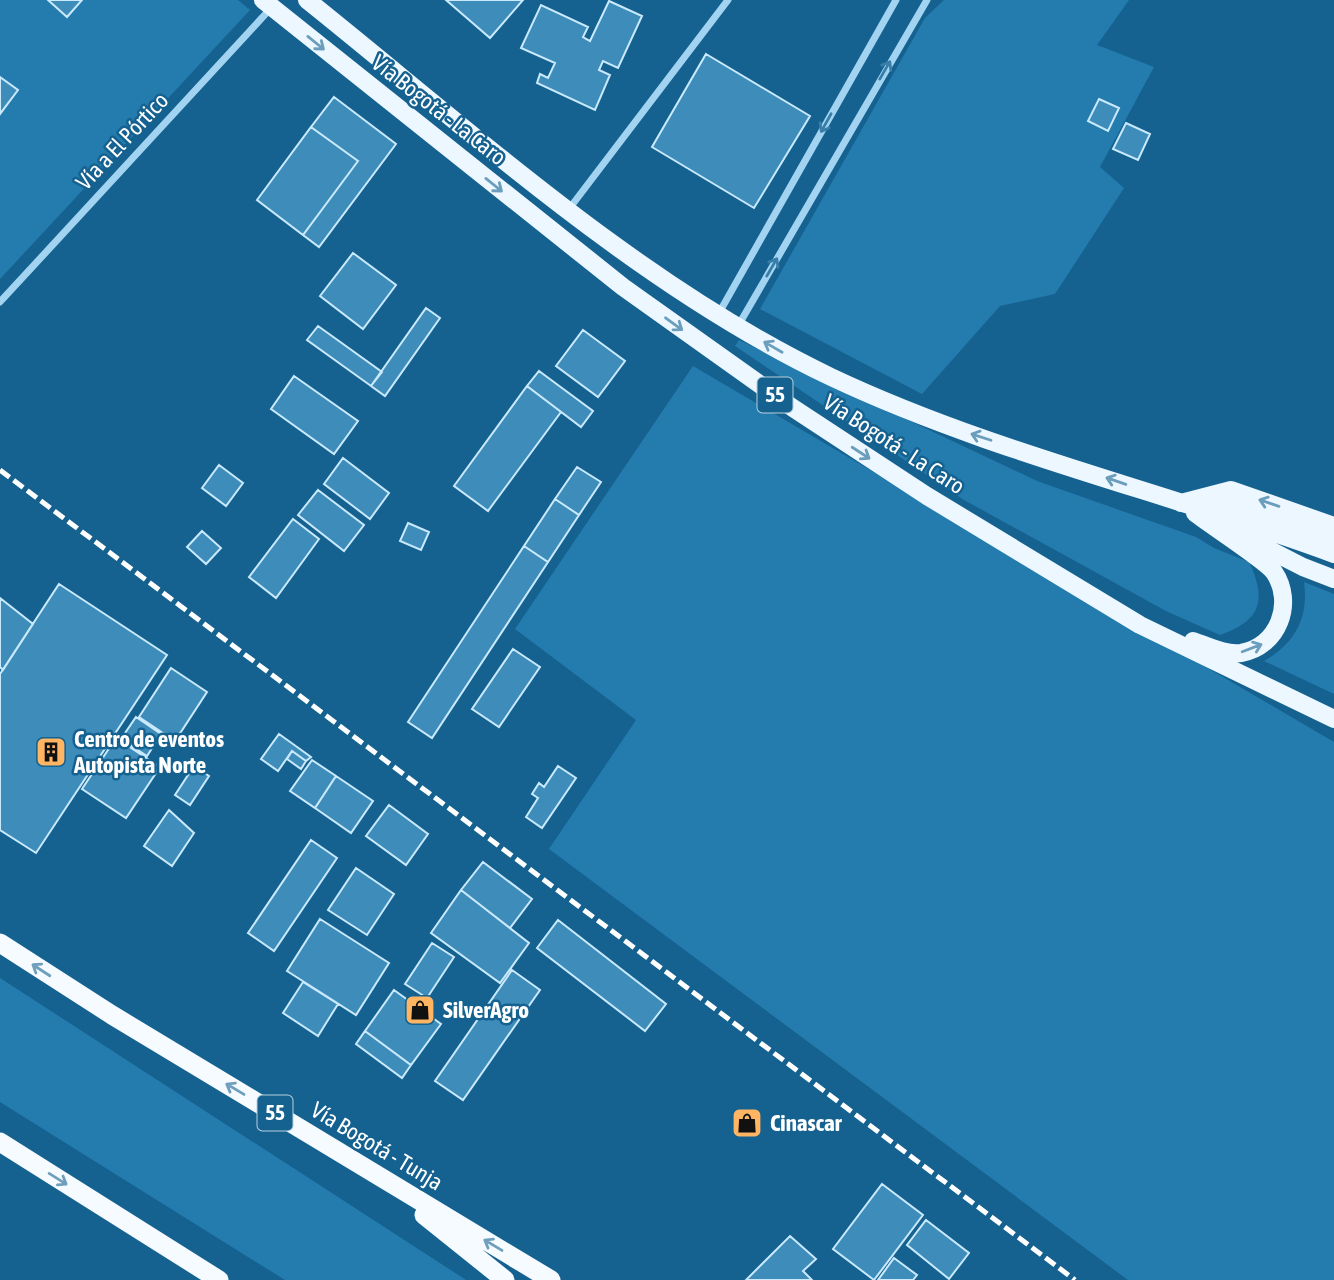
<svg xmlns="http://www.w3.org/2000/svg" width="1334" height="1280" font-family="'Asap Condensed',sans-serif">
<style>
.green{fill:#247cae}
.building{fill:#3d8cb9;stroke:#c9e9fc;stroke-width:2}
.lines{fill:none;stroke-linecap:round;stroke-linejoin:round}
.minor{stroke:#a2d4f1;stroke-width:7}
.primary{stroke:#ecf7ff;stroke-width:18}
.trunk{stroke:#f6fbff;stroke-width:19}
.rail{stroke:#fff;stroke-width:5;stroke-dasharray:12 5;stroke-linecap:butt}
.oneway{stroke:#6b9ebd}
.oneway2{stroke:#387ea9}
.oneway3{stroke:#6f9fbd}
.labels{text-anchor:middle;stroke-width:5;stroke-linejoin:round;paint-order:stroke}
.shield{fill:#156291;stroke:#b9d0de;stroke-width:2}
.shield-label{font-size:21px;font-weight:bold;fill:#fff}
.street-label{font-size:23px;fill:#fff;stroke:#156291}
.poi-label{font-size:23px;font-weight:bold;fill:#fff;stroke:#156291;text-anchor:start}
</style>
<rect width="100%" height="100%" fill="#156291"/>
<!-- green -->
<path class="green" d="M0 0H238L250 10 0 279Z
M944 0H1129L1097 45 1154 67 1100 167 1124 188 1055 294 1000 306 922 394 760 309 925 18Z
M739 340 1037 481 1196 537 1214 548 1249 562C1267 600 1261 621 1220 635L1166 611 964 500 735 346Z
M693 366 1334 742V1280H1128L549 849 636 720 515 629Z
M1304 582 1334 594V694L1264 661C1295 643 1309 618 1304 582Z
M0 978 466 1280H285L0 1102Z"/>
<!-- building -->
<path class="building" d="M48 0H82L67 17Z
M446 0H523L490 38Z
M609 1 642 16 618 68 603 61 599 70 610 75 595 110 537 83 540 74 548 78 555 63 521 48 541 5 588 27 583 37 590 41Z
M706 54 810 116 754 208 652 147Z
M0 77 18 90 0 114Z
M334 97 396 144 319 247 303 235 358 161 311 127Z
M1099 99 1119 108 1108 131 1088 121Z
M1126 123 1150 134 1138 160 1113 149Z
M311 127 358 161 303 235 257 200Z
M353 253 396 285 363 329 320 296Z
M426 308 440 318 385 396 371 386Z
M318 326 382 372 371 386 307 340Z
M583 330 625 361 598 397 556 366Z
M539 371 593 411 581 427 527 386Z
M294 376 358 421 334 454 271 409Z
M527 386 561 412 488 511 454 486Z
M343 458 389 493 370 519 324 484Z
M219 465 243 483 226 506 202 488Z
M577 467 601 482 579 515 555 499Z
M318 490 364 525 344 551 298 515Z
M555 499 579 515 548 562 524 546Z
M293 519 319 539 276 598 249 577Z
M408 523 429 532 421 550 400 541Z
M202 531 221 548 206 564 187 547Z
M524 546 548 562 432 738 408 722Z
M59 584 167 655 36 853 0 830V674Z
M0 598 33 624 3 670 0 667Z
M513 649 540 667 499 727 472 709Z
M171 668 207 692 175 741 139 717Z
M136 717 161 734 147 756 121 739Z
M279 734 311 757 306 761 292 751 278 771 261 759Z
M116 738 160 767 126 818 82 789Z
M292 751 306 761 301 769 287 759Z
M312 760 336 776 315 808 290 791Z
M194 766 209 776 190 805 175 795Z
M558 766 576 778 542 828 526 817 538 798 532 794 539 783 544 787Z
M336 776 373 801 351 833 315 808Z
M389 805 428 834 406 865 366 836Z
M169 810 194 833 172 866 144 846Z
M311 840 337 858 274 951 248 933Z
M483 862 532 899 510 928 461 890Z
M356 868 394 894 367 935 328 910Z
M461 890 529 943 500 983 431 933Z
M320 919 389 963 356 1015 287 971Z
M558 920 666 1004 645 1031 537 948Z
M432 943 454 957 427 998 405 984Z
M512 970 540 990 463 1100 435 1081Z
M303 982 338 1004 318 1036 283 1013Z
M394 990 441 1024 411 1065 365 1031Z
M365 1031 411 1065 402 1078 356 1044Z
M882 1184 923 1215 874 1280 833 1249Z
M926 1220 969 1253 949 1279 907 1245Z
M790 1236 816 1259 803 1271 812 1280H746Z
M894 1258 917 1275 913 1280H878Z"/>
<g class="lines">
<!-- minor -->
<path class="minor" d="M569 209 728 0
M0 302 272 7
M719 313 896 0
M738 326 927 0"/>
<!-- primary -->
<path class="primary" d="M263 0 623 287 793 408 927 496 1140 625 1334 719
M307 0C472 132 640 286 831 377 992 453 1167 492 1334 554
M1181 503 1231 490 1334 526
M1219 504 1334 540
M1233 531 1303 567 1334 579
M1193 641C1208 646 1225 655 1241 653 1278 647 1295 603 1274 572 1265 560 1210 525 1195 513"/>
<!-- trunk -->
<path class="trunk" d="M0 943 112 1015 551 1280
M0 1142 219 1280
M424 1215 505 1280"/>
<!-- rail -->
<path class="rail" d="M0 470 1075 1280"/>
</g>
<!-- one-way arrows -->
<defs><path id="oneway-shaft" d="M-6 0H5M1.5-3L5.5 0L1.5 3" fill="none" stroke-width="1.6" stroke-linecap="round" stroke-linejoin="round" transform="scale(1.75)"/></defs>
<g class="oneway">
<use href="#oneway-shaft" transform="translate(316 43) rotate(39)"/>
<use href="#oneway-shaft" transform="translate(494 185) rotate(39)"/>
<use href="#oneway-shaft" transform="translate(674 324) rotate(36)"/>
<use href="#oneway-shaft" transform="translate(773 347) rotate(-150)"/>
<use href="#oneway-shaft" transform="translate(981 437) rotate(-162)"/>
<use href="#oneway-shaft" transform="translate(861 453) rotate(33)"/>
<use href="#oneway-shaft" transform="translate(1116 481) rotate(-161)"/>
<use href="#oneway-shaft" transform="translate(1269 503) rotate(-161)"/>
<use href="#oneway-shaft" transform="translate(1252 648) rotate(-21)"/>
</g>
<g class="oneway2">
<use href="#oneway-shaft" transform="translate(885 70) rotate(-60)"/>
<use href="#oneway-shaft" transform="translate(826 123) rotate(119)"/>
<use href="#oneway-shaft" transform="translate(772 267) rotate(-60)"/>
</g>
<g class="oneway3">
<use href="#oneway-shaft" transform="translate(41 970) rotate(-147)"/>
<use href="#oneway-shaft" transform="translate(235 1089) rotate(-149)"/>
<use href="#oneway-shaft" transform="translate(58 1179) rotate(32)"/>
<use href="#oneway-shaft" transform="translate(493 1245) rotate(-149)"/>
</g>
<!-- icons -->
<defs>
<g id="building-square" transform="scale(1.575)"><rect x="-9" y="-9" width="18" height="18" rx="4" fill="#ffb562" stroke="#156291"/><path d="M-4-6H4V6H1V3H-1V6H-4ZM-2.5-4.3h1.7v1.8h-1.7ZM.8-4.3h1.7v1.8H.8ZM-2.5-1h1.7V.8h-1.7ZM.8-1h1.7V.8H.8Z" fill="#111"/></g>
<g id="shop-square" transform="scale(1.575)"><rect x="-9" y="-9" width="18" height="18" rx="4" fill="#ffb562" stroke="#156291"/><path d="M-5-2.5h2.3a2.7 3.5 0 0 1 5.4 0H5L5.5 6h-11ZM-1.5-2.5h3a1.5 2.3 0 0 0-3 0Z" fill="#111"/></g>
</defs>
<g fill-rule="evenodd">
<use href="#building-square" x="51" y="752"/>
<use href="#shop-square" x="420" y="1010"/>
<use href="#shop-square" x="747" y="1123"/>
</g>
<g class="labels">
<!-- shield labels -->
<g class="shield">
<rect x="757.5" y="377.5" width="35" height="35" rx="5"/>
<rect x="257.5" y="1095.5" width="35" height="35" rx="5"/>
</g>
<g class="shield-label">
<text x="775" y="402">55</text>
<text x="275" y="1120">55</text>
</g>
<!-- street labels -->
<g class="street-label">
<text transform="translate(439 110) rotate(38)" y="8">Vía Bogotá - La Caro</text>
<text transform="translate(122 141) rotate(-47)" y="8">Vía a El Pórtico</text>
<text transform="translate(894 444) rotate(33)" y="8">Vía Bogotá - La Caro</text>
<text transform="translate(377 1146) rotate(31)" y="8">Vía Bogotá - Tunja</text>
</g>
<!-- poi labels -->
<g class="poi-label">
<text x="74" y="747">Centro de eventos<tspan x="74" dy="26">Autopista Norte</tspan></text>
<text x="443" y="1018">SilverAgro</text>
<text x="770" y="1131">Cinascar</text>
</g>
</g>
</svg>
